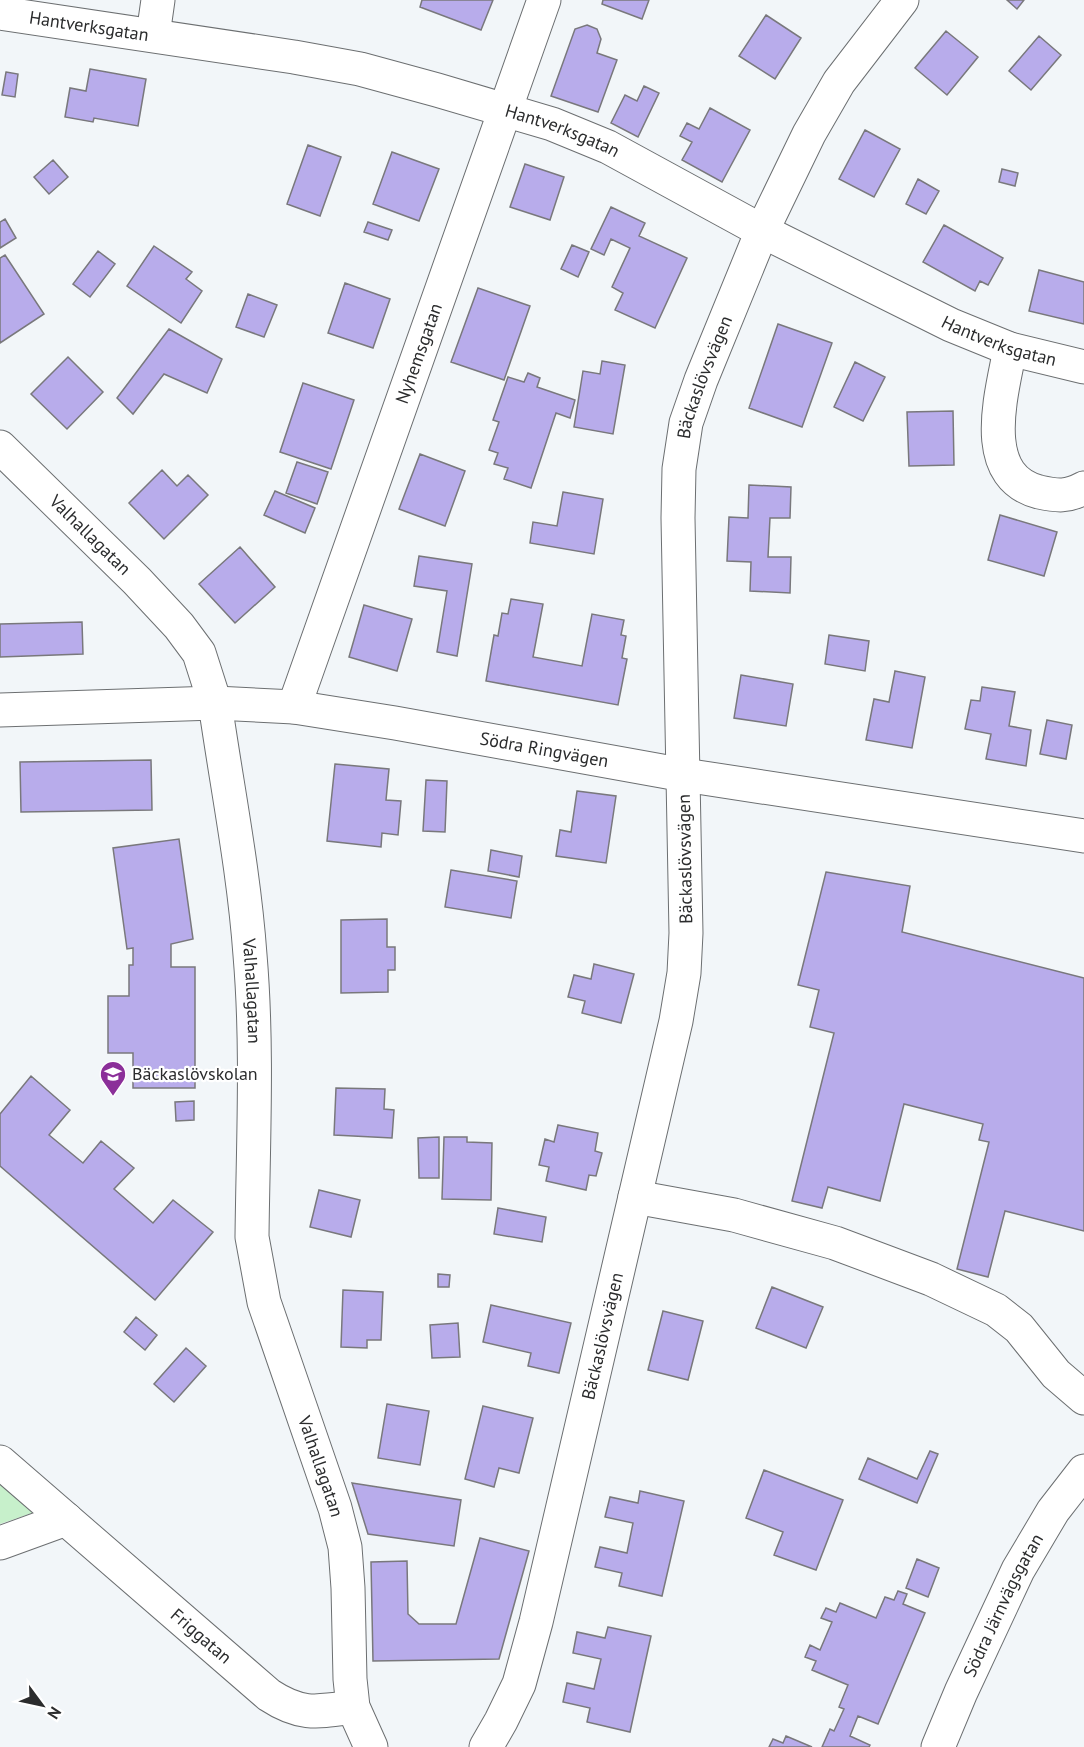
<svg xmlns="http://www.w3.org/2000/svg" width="1084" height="1747" font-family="'PT Sans',sans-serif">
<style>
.green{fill:#c7f0cb}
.building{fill:#b8aceb;stroke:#79787c;stroke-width:1.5}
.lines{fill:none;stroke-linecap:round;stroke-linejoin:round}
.minor-casing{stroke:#6c6f71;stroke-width:35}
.minor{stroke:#fff;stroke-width:33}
.labels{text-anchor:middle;stroke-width:4.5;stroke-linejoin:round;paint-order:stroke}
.street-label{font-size:18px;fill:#2b2c2d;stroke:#fff}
.poi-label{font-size:18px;fill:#2b2c2d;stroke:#fff;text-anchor:start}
</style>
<rect width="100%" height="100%" fill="#f2f6f9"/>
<!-- green -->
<path class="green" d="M0 1472 44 1509 0 1524Z"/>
<!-- building -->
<path class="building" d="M422 0H493L481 30 420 7Z
M603 0H649L642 19 602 4Z
M1007 0H1024L1017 9Z
M766 15 801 38 775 79 739 56Z
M587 25 597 29 601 39 597 53 617 60 598 112 551 96 575 29Z
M946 31 978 57 947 95 915 68Z
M1039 36 1061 55 1031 90 1009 71Z
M90 69 146 79 138 126 94 118 93 122 65 117 70 88 86 91Z
M6 72 18 74 15 97 2 95Z
M644 86 659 93 638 137 611 123 625 95 637 101Z
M710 108 750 130 722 182 682 160 692 142 680 136 687 123 699 129Z
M865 130 900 149 874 197 839 179Z
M308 145 341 157 320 216 287 204Z
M392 152 439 169 419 221 373 204Z
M53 160 68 177 49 194 34 177Z
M525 164 564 177 550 220 510 207Z
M1002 169 1018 173 1015 186 999 182Z
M918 179 939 191 926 214 906 204Z
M611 207 645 223 639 236 687 258 655 328 615 310 623 293 612 287 630 248 611 239 604 255 591 249Z
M5 219 16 238 0 248V222Z
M368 222 392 230 388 240 364 232Z
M944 225 1003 258 988 285 980 281 975 291 923 262Z
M572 245 589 252 578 277 561 269Z
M154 246 192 272 186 279 202 291 181 323 127 286Z
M98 251 115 264 90 297 73 284Z
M5 255 44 314 0 343V258Z
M1039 270 1084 282V324L1029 311Z
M345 283 390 299 373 348 328 333Z
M478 288 530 306 504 380 451 362Z
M248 294 277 305 264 337 236 327Z
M778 324 832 343 802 427 749 408Z
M169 329 222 359 207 393 164 374 133 414 117 398Z
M68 357 103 392 67 429 31 394Z
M602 361 625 365 613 434 574 427 583 371 600 374Z
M855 362 885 377 863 421 834 407Z
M528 373 540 378 537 387 575 400 570 418 556 413 531 488 504 479 508 468 494 464 498 453 489 450 499 422 493 420 508 377 524 382Z
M303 383 354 400 331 469 280 452Z
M953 411 954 465 909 466 907 412Z
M420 454 465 471 445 526 399 509Z
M297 462 328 472 317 504 286 493Z
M162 470 177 486 188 475 208 495 164 539 129 503Z
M749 485 791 487 790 518H770L768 557H791L790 593 750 591 751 562 727 561 729 517 748 518Z
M275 491 315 508 305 533 264 515Z
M563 492 603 499 594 554 530 543 533 522 557 526Z
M1000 515 1057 532 1044 576 988 560Z
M240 547 275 587 235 623 199 584Z
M419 556 472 564 457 656 437 652 447 591 414 586Z
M511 599 543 604 533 657 582 666 592 614 624 620 621 635 626 636 622 658 627 659 618 705 486 681 494 635 498 636 502 613 508 614Z
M364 605 412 619 397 671 349 657Z
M82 622 83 654 0 657V624Z
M829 635 869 641 865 671 825 664Z
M895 671 925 677 912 748 866 740 874 699 889 702Z
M741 675 793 684 786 726 734 718Z
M982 687 1015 692 1009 726 1031 730 1026 766 986 759 991 734 965 729 971 700 980 701Z
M1047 720 1072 725 1066 759 1040 754Z
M151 760 152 810 21 812 20 762Z
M335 764 389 769 386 800 401 801 398 835 382 833 381 847 327 841Z
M426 780 447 781 445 832 423 831Z
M577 791 616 796 606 863 556 856 560 830 571 832Z
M179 839 193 939 171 944V967H195V1088H133V1053H108V996H129V965H133V948L127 949 113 848Z
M491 850 522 856 519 877 488 871Z
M451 870 517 881 511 918 445 907Z
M826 872 910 886 902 932 1084 978V1231L1005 1211 988 1277 957 1269 989 1142 979 1140 983 1124 904 1104 880 1201 828 1187 822 1208 792 1201 834 1033 810 1027 819 990 798 985Z
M387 919V947H395V970H388V992L341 993V920Z
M594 964 634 974 621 1023 582 1013 585 1001 568 997 574 975 591 979Z
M31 1076 70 1110 49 1135 83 1163 101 1141 134 1168 114 1189 153 1223 173 1200 213 1232 155 1300 0 1166V1114Z
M336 1088 385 1089 384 1109 394 1110 392 1138 334 1135Z
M194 1101V1120L176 1121 175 1102Z
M558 1125 598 1133 595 1151 602 1153 596 1176 589 1175 586 1190 546 1181 549 1167 539 1165 545 1139 554 1142Z
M439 1137V1178H419L418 1138Z
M444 1137H467V1142L492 1143 491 1200 442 1199Z
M319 1190 360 1200 351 1237 310 1227Z
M498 1208 546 1217 542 1242 494 1234Z
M438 1274 450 1275 449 1287H438Z
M772 1287 823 1307 806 1348 756 1328Z
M343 1290 383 1292 381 1340H367V1348L341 1347Z
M491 1305 571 1323 559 1373 528 1366 531 1353 483 1342Z
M663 1311 703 1321 688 1380 648 1370Z
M136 1317 157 1335 145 1350 124 1332Z
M458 1323 460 1357 432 1358 430 1325Z
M186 1348 206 1366 174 1402 154 1384Z
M387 1404 429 1411 420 1465 378 1458Z
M483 1406 533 1418 519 1473 499 1468 494 1487 465 1479Z
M930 1451 938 1454 917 1503 859 1479 868 1458 917 1479Z
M764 1470 843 1500 816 1570 774 1555 783 1532 746 1518Z
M352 1483 461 1500 454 1546 368 1534Z
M640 1491 684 1501 662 1596 619 1586 622 1573 595 1567 600 1547 627 1553 633 1523 605 1517 610 1497 638 1503Z
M480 1538 529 1551 499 1659 373 1661 371 1562 407 1561 408 1614 419 1624H456Z
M917 1559 939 1568 928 1597 906 1588Z
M898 1591 907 1594 903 1604 925 1613 878 1724 858 1716 850 1736 870 1745 869 1747H822L830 1729 834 1731 844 1709 839 1707 848 1685 812 1670 816 1661 805 1657 810 1645 820 1650 832 1622 821 1618 826 1608 836 1612 840 1603 876 1618 885 1597 894 1600Z
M608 1627 651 1636 630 1732 587 1722 590 1708 563 1702 567 1683 594 1689 601 1659 573 1653 577 1632 605 1638Z
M786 1736 812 1747H769L773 1739 783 1743Z"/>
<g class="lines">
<!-- minor casing -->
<g class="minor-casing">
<g id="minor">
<path id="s1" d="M0 13 294 57 360 69 437 90 552 124 608 147 762 231 951 325 1010 349 1084 367"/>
<path d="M153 35 158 0"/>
<path d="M1010 349C1002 393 977 476 1039 492 1058 496 1067 497 1084 488"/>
<path id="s2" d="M0 447 137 581 179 626 199 653 215 703C227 787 244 871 250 955 258 1049 253 1144 252 1237L264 1302 335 1508 345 1547 348 1588 350 1679 353 1707 371 1747"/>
<path id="s3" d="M294 707 544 0"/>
<path id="s4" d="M0 710 215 703 294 707 395 723 684 775 1084 836"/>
<path d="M635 1197 734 1215 835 1243 931 1279 996 1310 1019 1328 1056 1374 1084 1398"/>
<path id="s5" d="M0 1462 269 1695C301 1716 317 1712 353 1707"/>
<path d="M0 1543 66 1519"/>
<path id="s6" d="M486 1747 501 1721 519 1684 536 1622 676 1021 684 973 686 933 678 518 679 469 686 423 701 380 762 231 809 134 839 82 902 0"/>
<path id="s7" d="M938 1747 961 1692 1018 1570 1053 1511 1084 1471"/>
</g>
</g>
<!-- minor -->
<use href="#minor" class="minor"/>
</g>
<!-- icons -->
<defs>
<g id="school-pin" transform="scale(1.35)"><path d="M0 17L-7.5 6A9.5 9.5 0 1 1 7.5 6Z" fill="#8b2f99" stroke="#fff"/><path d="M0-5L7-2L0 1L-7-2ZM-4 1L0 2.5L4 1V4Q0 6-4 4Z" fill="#fff"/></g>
</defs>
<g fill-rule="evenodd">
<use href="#school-pin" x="113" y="1074"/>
</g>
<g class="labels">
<!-- street labels -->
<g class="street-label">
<text dy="6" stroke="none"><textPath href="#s1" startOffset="90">Hantverksgatan</textPath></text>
<text dy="6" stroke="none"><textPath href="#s1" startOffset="576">Hantverksgatan</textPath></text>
<text dy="6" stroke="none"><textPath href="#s1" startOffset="1062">Hantverksgatan</textPath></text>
<text dy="6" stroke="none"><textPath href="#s3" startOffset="375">Nyhemsgatan</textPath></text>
<text dy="6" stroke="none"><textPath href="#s6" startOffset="1401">Bäckaslövsvägen</textPath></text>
<text dy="6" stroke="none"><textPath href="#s2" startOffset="126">Valhallagatan</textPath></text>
<text dy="6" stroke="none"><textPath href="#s4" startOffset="548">Södra Ringvägen</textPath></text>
<text transform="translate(685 859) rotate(-91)" y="6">Bäckaslövsvägen</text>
<text dy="6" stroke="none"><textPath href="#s2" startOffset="630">Valhallagatan</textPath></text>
<text dy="6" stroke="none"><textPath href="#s6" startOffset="429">Bäckaslövsvägen</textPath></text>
<text dy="6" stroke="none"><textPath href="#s2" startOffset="1116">Valhallagatan</textPath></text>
<text dy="6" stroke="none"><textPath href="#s7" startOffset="156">Södra Järnvägsgatan</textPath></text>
<text dy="6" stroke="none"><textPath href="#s5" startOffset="266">Friggatan</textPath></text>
</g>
<!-- poi labels -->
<g class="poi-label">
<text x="132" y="1080">Bäckaslövskolan</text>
</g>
</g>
<!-- north arrow -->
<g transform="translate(42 1705) rotate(123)" stroke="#ffffff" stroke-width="4.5" paint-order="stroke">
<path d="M0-4.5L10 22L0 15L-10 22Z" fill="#2b2c2d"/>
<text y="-9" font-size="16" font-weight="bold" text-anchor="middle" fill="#2b2c2d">N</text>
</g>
</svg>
